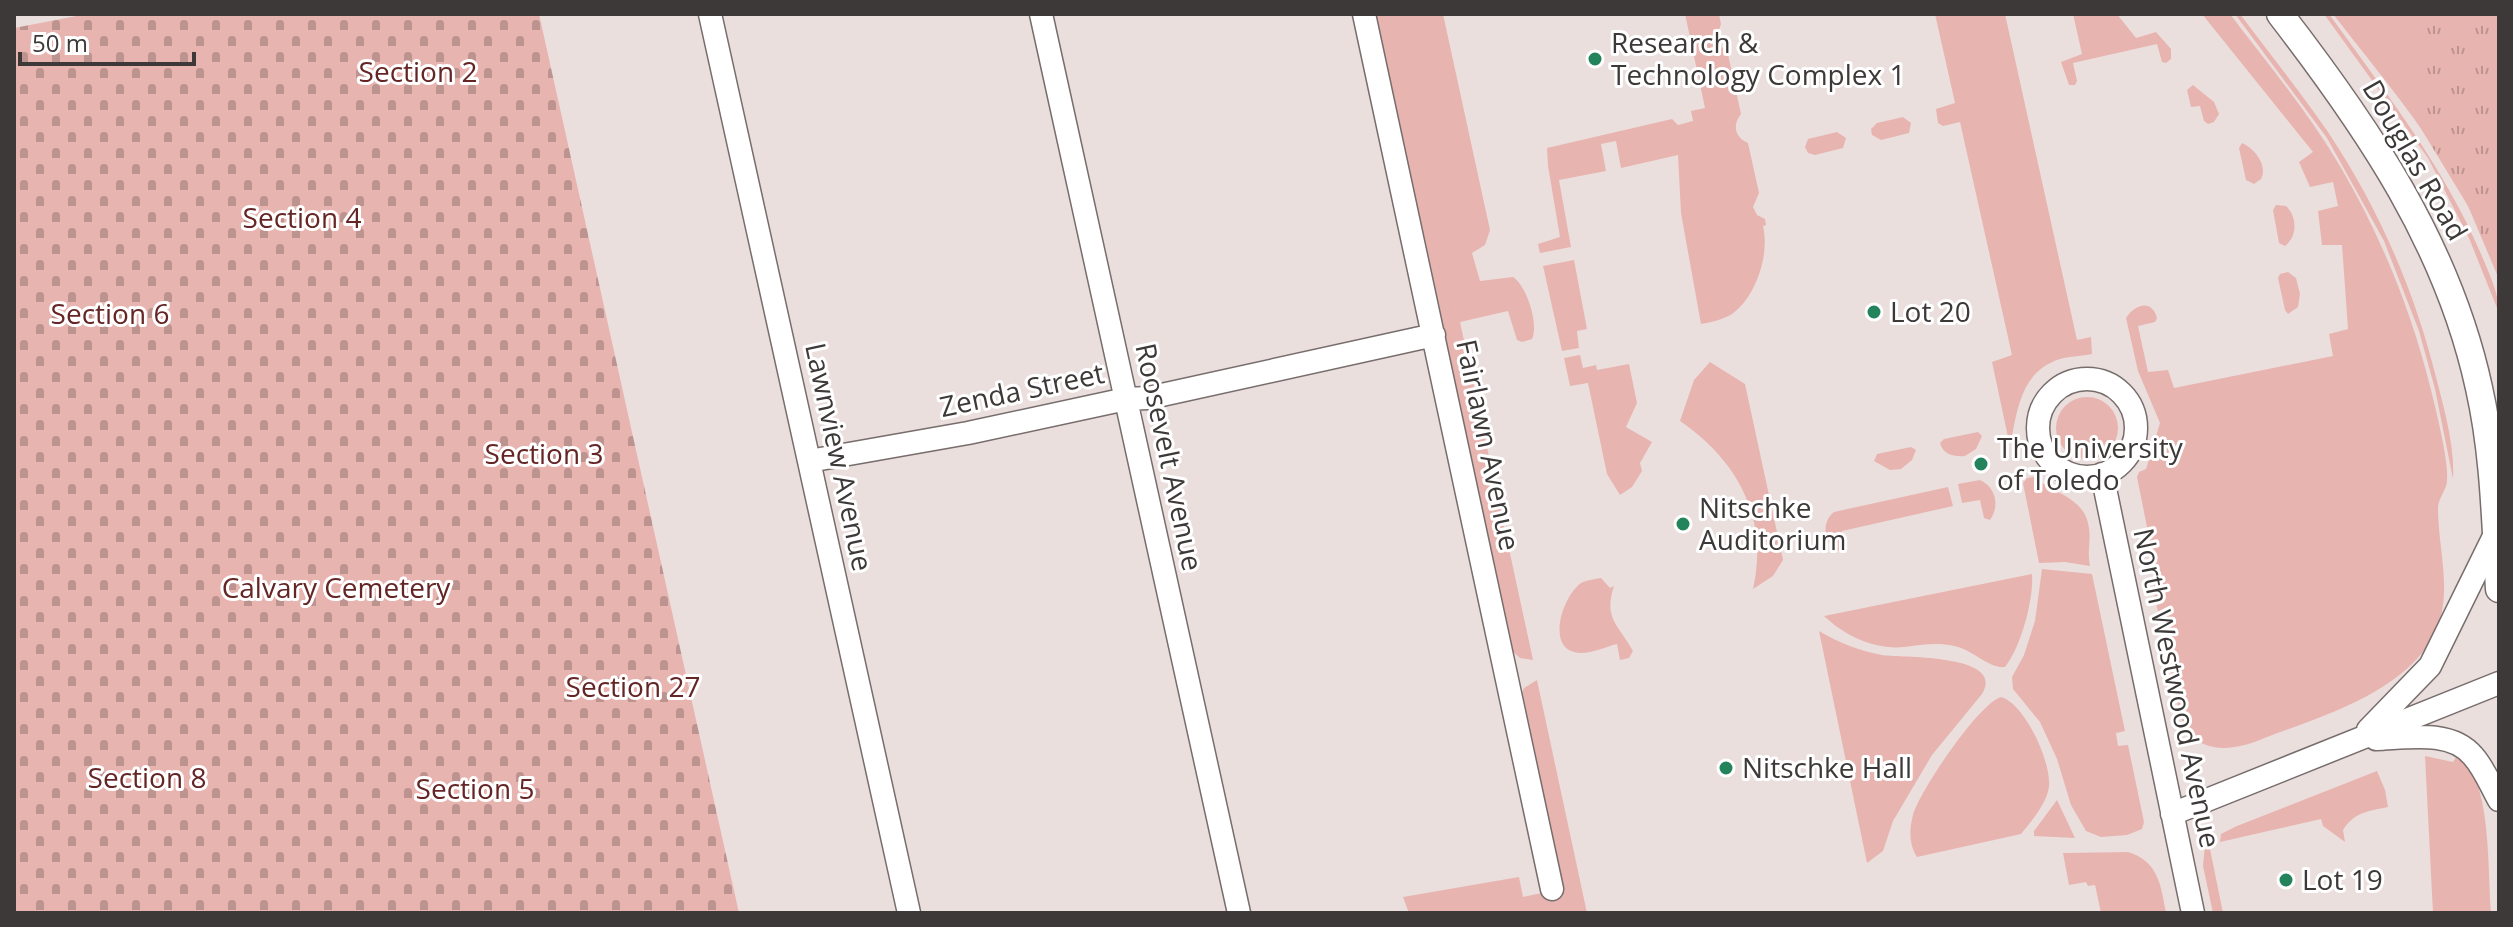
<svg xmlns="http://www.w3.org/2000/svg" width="2513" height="927" font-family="'Open Sans',sans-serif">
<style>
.grass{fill:#e8b4b0}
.cemetery{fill:url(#cemetery-stones)}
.park{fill:url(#park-tufts)}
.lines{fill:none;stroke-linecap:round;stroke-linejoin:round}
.minor-casing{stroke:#776d6c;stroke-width:25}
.tertiary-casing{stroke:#776d6c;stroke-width:29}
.minor{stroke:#fff;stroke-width:22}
.tertiary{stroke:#fff;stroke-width:26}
.poi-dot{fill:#23835b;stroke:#fff;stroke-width:3}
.labels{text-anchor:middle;stroke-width:6;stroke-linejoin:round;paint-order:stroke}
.poi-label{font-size:28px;fill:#3e3939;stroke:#fff;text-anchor:start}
.park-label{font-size:28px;fill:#652525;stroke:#fff}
.street-label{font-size:28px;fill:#3e3939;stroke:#fff}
</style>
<defs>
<pattern id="cemetery-stones" width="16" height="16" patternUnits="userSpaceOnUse" patternTransform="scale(2)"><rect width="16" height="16" fill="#e8b4b0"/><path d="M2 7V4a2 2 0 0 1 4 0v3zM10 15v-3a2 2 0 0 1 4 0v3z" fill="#bd9390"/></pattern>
<pattern id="park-tufts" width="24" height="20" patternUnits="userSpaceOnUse" patternTransform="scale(2)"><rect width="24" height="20" fill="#e8b4b0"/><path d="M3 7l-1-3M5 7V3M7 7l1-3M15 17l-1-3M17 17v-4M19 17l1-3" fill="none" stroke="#bd9390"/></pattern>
</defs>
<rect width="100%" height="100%" fill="#ebdfde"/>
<!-- grass -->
<path class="grass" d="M1370 14H1443L1490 230 1485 245 1472 253 1480 281 1513 277C1527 286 1539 325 1532 339L1522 342 1517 340 1508 311 1460 322 1533 660 1520 658 1511 650Z
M1685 14H1719L1721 24 1716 39 1721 47 1727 50 1741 114C1732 125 1735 138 1748 143L1759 193 1753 207 1757 215 1765 219 1766 225 1763 226C1770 254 1756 297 1732 314 1722 320 1712 322 1701 324L1681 213 1678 155 1621 168 1616 141 1601 144 1606 171 1559 180 1571 247 1540 253 1538 244 1560 237 1548 166 1547 148 1672 119 1678 125 1693 121 1691 111 1705 108Z
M1935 14H2005L2077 340 2091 337 2092 354C2082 356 2071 356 2060 359 2024 370 2018 404 2012 436L2008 437 1992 362 2012 355 1960 122 1943 126 1938 123 1936 109 1955 103Z
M2073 14H2117L2136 38 2156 32 2171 49V59L2166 63 2162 62 2157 44 2073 63 2077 81 2075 85H2069L2061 62 2082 54Z
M2202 14H2230C2268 64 2308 112 2340 166 2381 236 2412 312 2431 390 2436 410 2449 462 2447 480 2447 490 2438 498 2438 508 2438 554 2457 603 2428 645 2392 697 2319 717 2262 739 2228 753 2191 755 2179 711L2154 593 2153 557 2137 477 2139 472 2146 469 2160 423 2138 371 2126 318C2135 304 2152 299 2157 318L2155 322 2138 326 2148 372 2168 370 2174 388 2333 356 2329 334 2348 329 2342 245H2322L2318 211 2338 206 2333 182 2310 187 2299 162 2313 152Z
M2235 14H2240C2269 53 2300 91 2328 132 2378 207 2414 289 2436 377 2444 408 2455 447 2453 479L2435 389 2419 331 2384 241 2327 138Z
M2324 14H2329C2385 92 2443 165 2481 254 2489 273 2499 293 2499 313L2469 238 2428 158Z
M2333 14H2499V279C2489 255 2480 229 2468 206 2433 136 2381 76 2333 14Z
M2193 85 2214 102 2219 114 2214 122 2208 124 2204 121 2200 106 2191 107 2187 90Z
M1903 117 1911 123 1909 133 1881 140 1872 135 1871 129 1877 123Z
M1837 132 1846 138 1843 148 1815 155 1808 153 1805 147 1808 139Z
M2242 143C2255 149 2268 165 2261 179L2254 184 2246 180 2239 148Z
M2276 205 2286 206C2297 216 2298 236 2285 246L2279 243 2273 210Z
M1574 260 1587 329 1577 331 1579 348 1562 351 1543 266Z
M2288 272 2296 278 2300 294 2298 307 2288 314 2285 310 2278 278 2280 274Z
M1580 355 1583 368 1596 365 1597 370 1629 364 1637 403 1626 427 1652 442 1640 463 1642 471 1632 487 1620 495 1607 474 1588 383 1570 386 1564 358Z
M1710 362 1745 384 1783 560 1773 576 1753 589C1769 518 1738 461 1680 421L1694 380Z
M2056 428a31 31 0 1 1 62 0a31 31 0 1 1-62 0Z
M1978 432 1982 436 1976 449 1965 456C1955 457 1943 455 1940 443L1944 439Z
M1911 447 1916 450 1912 460 1901 469 1890 470 1874 461 1877 454Z
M2034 477C2054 494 2085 497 2089 528 2091 542 2087 550 2090 566L2065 562 2039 563 2023 483 2027 478Z
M1980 480C1996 487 2000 506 1990 520L1984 518 1980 500 1962 503 1958 484Z
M1948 487 1953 506 1842 531 1844 548 1841 552C1824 546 1820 523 1834 512Z
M2042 569 2092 574 2125 731 2116 733 2118 746 2128 745 2144 822 2142 829 2127 835 2101 837 2086 831 2071 805 2057 759 2040 722 2013 689 2012 677 2024 655 2035 621Z
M2032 574C2034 599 2021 647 2005 667 1989 669 1972 649 1954 646 1937 642 1921 645 1904 647 1875 650 1845 636 1824 616Z
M1601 578 1610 588 1614 586C1603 619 1619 625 1633 651L1629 658 1620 660 1617 644C1605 647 1586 656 1574 652 1546 645 1564 592 1583 582 1588 580 1595 579 1601 578Z
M1819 631C1839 643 1860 651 1882 655 1898 658 2007 653 1982 694L1932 755 1893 821 1883 851 1867 863Z
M1537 680 1587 913H1409L1403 897 1519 877 1523 897 1561 889 1520 698 1524 688Z
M2001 697C2025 704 2051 761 2049 786 2048 802 2030 823 2021 834L1917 857C1909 845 1909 829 1913 815 1919 792 1979 703 2001 697Z
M2425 756 2453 762 2456 757C2464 762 2473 771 2476 780 2490 818 2488 873 2491 913H2433Z
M2377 771 2385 790 2388 807C2369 811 2354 812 2343 830L2345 842 2323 826 2321 819 2220 842 2221 834 2237 826Z
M2057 800 2075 838 2034 836V831Z
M2205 845 2210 849 2223 913H2213L2203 866Z
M2128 852C2158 861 2161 885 2166 913H2101L2095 885 2088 886 2086 882 2069 885 2063 853Z"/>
<!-- cemetery -->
<path class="cemetery" d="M87 14H539L739 913H14V28Z"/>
<!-- park -->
<path class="park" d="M2417 14H2499V279L2468 206 2420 127Z"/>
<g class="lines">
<!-- minor casing -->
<g class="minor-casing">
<path id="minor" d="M710 14 909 913
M1041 14 1239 913
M1364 14 1552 889
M2038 428a49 49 0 1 1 98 0a49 49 0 1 1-98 0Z
M809 461 968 433 1126 399 1148 398 1434 335
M2102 474 2193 913
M2368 730 2430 666 2496 532
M2376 739C2406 738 2451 729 2473 756 2484 768 2491 786 2499 800
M2172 814 2499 683"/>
</g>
<!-- tertiary casing -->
<g class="tertiary-casing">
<path id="tertiary" d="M2280 14C2368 128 2448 245 2479 388 2494 454 2495 522 2499 589"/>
</g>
<!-- minor -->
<use href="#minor" class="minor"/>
<!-- tertiary -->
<use href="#tertiary" class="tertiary"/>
</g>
<!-- markers -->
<g class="poi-dot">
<circle cx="1595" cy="59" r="8"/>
<circle cx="1874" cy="312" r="8"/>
<circle cx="1981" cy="464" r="8"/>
<circle cx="1683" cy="524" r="8"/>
<circle cx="1726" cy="768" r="8"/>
<circle cx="2286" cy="880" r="8"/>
</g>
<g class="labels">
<!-- poi labels -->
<g class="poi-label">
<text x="1611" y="53">Research &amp;<tspan x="1611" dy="32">Technology Complex 1</tspan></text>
<text x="1890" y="322">Lot 20</text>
<text x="1997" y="458">The University<tspan x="1997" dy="32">of Toledo</tspan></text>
<text x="1699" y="518">Nitschke<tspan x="1699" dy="32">Auditorium</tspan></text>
<text x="1742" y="778">Nitschke Hall</text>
<text x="2302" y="890">Lot 19</text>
</g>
<!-- park labels -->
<g class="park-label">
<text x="418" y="82">Section 2</text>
<text x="302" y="228">Section 4</text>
<text x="110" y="324">Section 6</text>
<text x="544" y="464">Section 3</text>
<text x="336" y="598">Calvary Cemetery</text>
<text x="633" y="697">Section 27</text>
<text x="147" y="788">Section 8</text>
<text x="475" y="799">Section 5</text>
</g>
<!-- street labels -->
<g class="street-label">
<text transform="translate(2415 160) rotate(60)" y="10">Douglas Road</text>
<text transform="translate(1022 390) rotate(-12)" y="10">Zenda Street</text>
<text transform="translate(1488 445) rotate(78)" y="10">Fairlawn Avenue</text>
<text transform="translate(839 457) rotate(78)" y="10">Lawnview Avenue</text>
<text transform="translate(1169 457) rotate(78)" y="10">Roosevelt Avenue</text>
<text transform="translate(2177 688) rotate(78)" y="10">North Westwood Avenue</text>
</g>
</g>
<!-- border -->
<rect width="2513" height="927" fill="none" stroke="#3e3939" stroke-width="32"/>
<!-- scale -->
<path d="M20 52v12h174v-12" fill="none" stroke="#3e3939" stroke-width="4"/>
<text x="32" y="52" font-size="24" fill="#3e3939" stroke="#ffffff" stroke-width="6" paint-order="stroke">50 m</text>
</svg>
